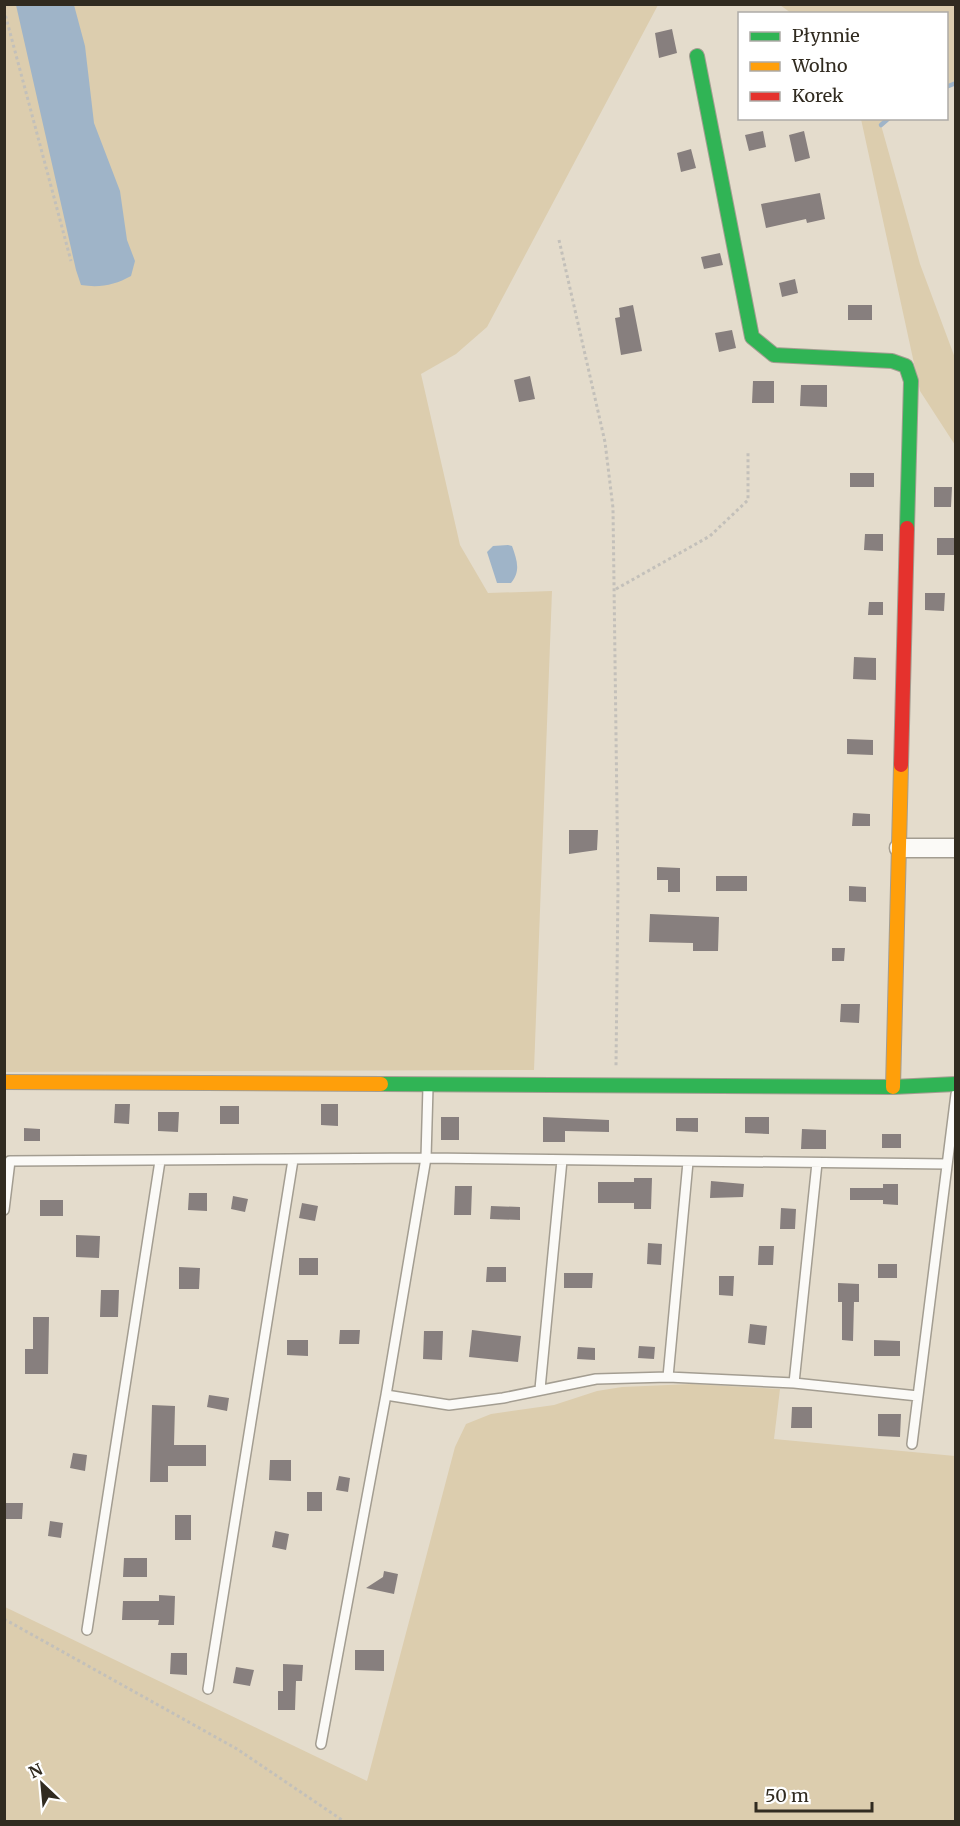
<svg xmlns="http://www.w3.org/2000/svg" width="960" height="1826" font-family="Merriweather,serif">
<style>
.green{fill:#dccdae}
.water{fill:#9fb4c8}
.lines{fill:none;stroke-linecap:round;stroke-linejoin:round}
.stream{stroke:#9fb4c8;stroke-width:4.5}
.building{fill:#877f7e}
.lane-casing{stroke:#a39d91;stroke-width:12}
.street-casing{stroke:#a39d91;stroke-width:21}
.fast-casing{stroke:#a39d91;stroke-width:16}
.slow-casing{stroke:#a39d91;stroke-width:16}
.jam-casing{stroke:#a39d91;stroke-width:16}
.path{stroke:#c3c0ba;stroke-width:3;stroke-dasharray:3 3;stroke-linecap:butt}
.lane{stroke:#fbfaf7;stroke-width:9}
.street{stroke:#fbfaf7;stroke-width:18}
.fast{stroke:#30b455;stroke-width:14}
.slow{stroke:#ff9f0a;stroke-width:14}
.jam{stroke:#e5322d;stroke-width:14}
</style>
<rect width="100%" height="100%" fill="#e4dccc"/>
<!-- green -->
<path class="green" d="M4 5H658L487 327 456 354 421 374 460 545 488 593 552 591 534 1070 5 1072Z
M780 5H955V83L947 87 946 14 791 13Z
M861 119H889L881 125 920 264 955 358V445L920 391Z
M691 1384 780 1389 774 1439 955 1456V1821H5V1607L367 1781 455 1447 466 1424 491 1414 554 1405 597 1391 622 1387Z"/>
<!-- water -->
<path class="water" d="M16 5H74L85 46 94 123 120 191 127 240 135 261 131 276C115 285 100 288 81 285L76 270Z
M508 545 512 546C517 560 521 571 511 583H497L487 552 493 546Z"/>
<g class="lines">
<!-- stream -->
<path class="stream" d="M946 87 956 83
M881 125 889 118"/>
</g>
<!-- building -->
<path class="building" d="M672 29 677 53 659 58 655 33Z
M763 131 766 147 749 151 745 135Z
M804 131 810 158 795 162 789 135Z
M691 149 696 168 681 172 677 153Z
M820 193 825 219 807 223 806 219 766 228 761 204Z
M720 253 723 265 704 269 701 257Z
M795 279 798 293 782 297 779 283Z
M633 305 642 351 621 355 615 318 620 317 619 308Z
M848 305H872V320H848Z
M732 330 736 348 719 352 715 333Z
M530 376 535 399 519 402 514 380Z
M753 381H774V403H752Z
M801 385H827V407L800 406Z
M850 473H874V487H850Z
M934 487H952L951 507H934Z
M865 534H883V551L864 550Z
M937 538H955V555H937Z
M925 593H945L944 611 925 610Z
M869 602H883V615H868Z
M854 657 876 658V680L853 679Z
M847 739 873 740V755L847 754Z
M853 813 870 814V826H852Z
M569 830H598L597 850 569 854Z
M657 867 680 868V892H668V880H657Z
M716 876H747V891H716Z
M849 886 866 887V902L849 901Z
M650 914 719 917 718 951H693V943L649 942Z
M832 948H845L844 961H832Z
M841 1004H860L859 1023 840 1022Z
M115 1104H130L129 1124 114 1123Z
M321 1104H338V1126L321 1125Z
M220 1106H239V1124H220Z
M158 1112H179L178 1132 158 1131Z
M441 1117H459V1140H441Z
M543 1117 609 1120V1132L565 1131V1142H543Z
M745 1117H769V1134L745 1133Z
M676 1118H698V1132L676 1131Z
M24 1128 40 1129V1141H24Z
M802 1129 826 1130V1149H801Z
M882 1134H901V1148H882Z
M634 1178H652L651 1209H634V1203H598V1182H634Z
M711 1181 744 1184 743 1197 710 1198Z
M883 1184H898V1205L883 1204V1200H850V1188H883Z
M455 1186H472L471 1215H454Z
M189 1193H207V1211L188 1210Z
M233 1196 248 1199 245 1212 231 1209Z
M40 1200H63V1216H40Z
M302 1203 318 1206 315 1221 299 1218Z
M491 1206 520 1207V1220L490 1219Z
M781 1208 796 1209 795 1229H780Z
M76 1235 100 1236 99 1258 76 1257Z
M648 1243 662 1244 661 1265 647 1264Z
M759 1246H774L773 1265H758Z
M299 1258H318V1275H299Z
M878 1264H897V1278H878Z
M179 1267 200 1268 199 1289H179Z
M487 1267H506V1282H486Z
M564 1273H593L592 1288H564Z
M719 1276H734L733 1296 719 1295Z
M838 1283 859 1284V1302H854L853 1341 842 1340V1302H838Z
M101 1290H119L118 1317H100Z
M33 1317H49L48 1374H25V1349H33Z
M750 1324 767 1326 765 1345 748 1343Z
M340 1330H360L359 1344H339Z
M472 1330 521 1336 518 1362 469 1357Z
M424 1331H443L442 1360 423 1359Z
M287 1340H308V1356L287 1355Z
M874 1340 900 1341V1356H874Z
M639 1346 655 1347 654 1359 638 1358Z
M578 1347 595 1348V1360L577 1359Z
M209 1395 229 1398 227 1411 207 1407Z
M152 1405 175 1406 174 1445H206V1466H168V1482H150Z
M792 1407H812V1428H791Z
M878 1414H901L900 1437 878 1436Z
M73 1453 87 1455 85 1471 70 1468Z
M270 1460H291V1481L269 1480Z
M339 1476 350 1478 348 1492 336 1490Z
M307 1492H322V1511H307Z
M4 1503H23L22 1519H4Z
M175 1515H191V1540H175Z
M50 1521 63 1523 61 1538 48 1536Z
M275 1531 289 1534 286 1550 272 1547Z
M124 1558H147V1577H123Z
M384 1571 398 1574 394 1594 366 1588 383 1577Z
M159 1595 175 1596 174 1625H158L159 1620H122L123 1601H159Z
M355 1650H384V1671L355 1670Z
M171 1653H187V1675L170 1674Z
M283 1664 303 1665 302 1681H296L295 1710H278V1691H283Z
M236 1667 254 1670 250 1686 233 1683Z"/>
<g class="lines">
<!-- lane casing -->
<g class="lane-casing">
<path id="lane" d="M817 1163 794 1383 918 1396
M4 1210 10 1161 426 1158 947 1164
M668 1377 688 1162
M540 1389 562 1160
M386 1395 449 1405 503 1398 596 1379 668 1377 794 1383
M912 1444 956 1094
M87 1630 160 1161
M208 1689 293 1160
M321 1744 386 1395 426 1158 428 1087"/>
</g>
<!-- street casing -->
<g class="street-casing">
<path id="street" d="M899 848H956"/>
</g>
<!-- fast casing -->
<g class="fast-casing">
<path id="fast" d="M697 56 752 337 774 355 892 361 906 366 911 381 907 528
M381 1084 893 1087 956 1084"/>
</g>
<!-- slow casing -->
<g class="slow-casing">
<path id="slow" d="M4 1082 381 1084
M893 1087 901 765"/>
</g>
<!-- jam casing -->
<g class="jam-casing">
<path id="jam" d="M901 765 907 528"/>
</g>
<!-- path -->
<path class="path" d="M4 10 71 261
M559 240 605 442 613 508 618 886 616 1066
M616 589 710 536 748 500V453
M4 1619 237 1749 345 1822"/>
<!-- lane -->
<use href="#lane" class="lane"/>
<!-- street -->
<use href="#street" class="street"/>
<!-- fast -->
<use href="#fast" class="fast"/>
<!-- slow -->
<use href="#slow" class="slow"/>
<!-- jam -->
<use href="#jam" class="jam"/>
</g>
<!-- border -->
<rect width="960" height="1826" fill="none" stroke="#312b20" stroke-width="12"/>
<!-- legend -->
<rect x="738" y="12" width="210" height="108" fill="#ffffff" stroke="#adaaa6" stroke-width="1.5"/>
<rect x="750" y="32" width="30" height="9" fill="#30b455" stroke="#adaaa6" stroke-width="1.5"/>
<text x="792" y="42" font-size="18" fill="#312b20">Płynnie</text>
<rect x="750" y="62" width="30" height="9" fill="#ff9f0a" stroke="#adaaa6" stroke-width="1.5"/>
<text x="792" y="72" font-size="18" fill="#312b20">Wolno</text>
<rect x="750" y="92" width="30" height="9" fill="#e5322d" stroke="#adaaa6" stroke-width="1.5"/>
<text x="792" y="102" font-size="18" fill="#312b20">Korek</text>
<!-- north arrow -->
<g transform="translate(42 1784) rotate(334)" stroke="#ffffff" stroke-width="4.5" paint-order="stroke">
<path d="M0-4.5L10 22L0 15L-10 22Z" fill="#312b20"/>
<text y="-9" font-size="16" font-weight="bold" text-anchor="middle" fill="#312b20">N</text>
</g>
<!-- scale -->
<path d="M756 1802v9h116v-9" fill="none" stroke="#312b20" stroke-width="3"/>
<text x="765" y="1802" font-size="18" fill="#312b20" stroke="#ffffff" stroke-width="4.5" paint-order="stroke">50 m</text>
</svg>
